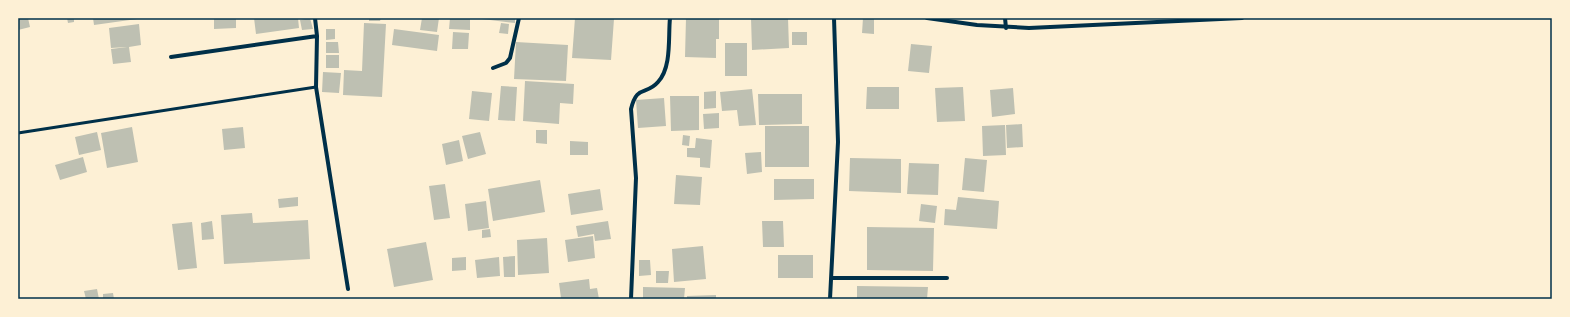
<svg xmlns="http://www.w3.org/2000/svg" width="1570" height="317" font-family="Lora,serif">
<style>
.building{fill:#bec0b2}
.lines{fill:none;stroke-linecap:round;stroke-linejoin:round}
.service{stroke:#003049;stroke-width:3}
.minor{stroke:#003049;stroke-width:4}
.neatline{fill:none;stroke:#003049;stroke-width:1.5}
</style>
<rect width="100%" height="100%" fill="#fdf0d5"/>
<!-- building -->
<path class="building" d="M18 18H28L30 27 18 30Z
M67 18H74V22L68 23Z
M93 18H137V19L94 25Z
M214 18H236V28L214 29Z
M254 18H298L299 28 256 34Z
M310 18 313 29 302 30 300 20Z
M369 18H381L380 21H369Z
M422 18H439L437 32 420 30Z
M450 18H470V30L449 29Z
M474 18H515V23Z
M575 18 614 19 611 60 572 58Z
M686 18H719V39H716V58L685 57Z
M751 18H788L789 48 752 50Z
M863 18H874V34L862 33Z
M364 23 386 24 382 97 343 95 344 70 362 71Z
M501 23 509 24 508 34 499 33Z
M139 24 141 45 129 47 131 62 113 64 111 49 127 47 111 48 109 28Z
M326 29H335V39L326 40Z
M394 29 439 35 437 51 392 45Z
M453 32 469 33 468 49H452Z
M792 32H807V45H792Z
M326 42H338L339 53H326Z
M516 42 568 45 566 81 514 79Z
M725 43H747V76H725Z
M911 44 932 46 929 73 908 71Z
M326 55H339V68H326Z
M323 72 341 73 339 93 322 92Z
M525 81 574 84 573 104 560 103 559 124 523 121Z
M501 86 517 87 515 121 498 120Z
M867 87H899V109H866Z
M963 87 965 121 937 122 935 88Z
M1013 88 1015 114 992 117 990 90Z
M752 89 756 125 739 126 737 110 722 111 720 92Z
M472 91 492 93 489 121 469 119Z
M716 91V108L704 109V92Z
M758 94H802V124L759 125Z
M670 96H699V130L671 131Z
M664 98 666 126 638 128 636 100Z
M719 113V128L704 129 703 114Z
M1022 124 1023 147 1007 148 1006 125Z
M1005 125 1006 155 983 156 982 126Z
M765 126H809V167H765Z
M132 127 138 162 107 168 101 133Z
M243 127 245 148 224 150 222 129Z
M536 130H547V144L536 143Z
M97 132 101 150 79 155 75 137Z
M480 132 486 154 468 159 462 136Z
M683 135 690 136 689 146 682 145Z
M696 138 712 140 710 168 700 167V158L687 157V148H695Z
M459 140 463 161 446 165 442 144Z
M570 141 588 142V155H570Z
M761 152 762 172 747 174 745 153Z
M83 157 87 172 60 180 55 165Z
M850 158 901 159V193L849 191Z
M965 158 987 160 984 192 962 190Z
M909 163 939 164 938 195 907 194Z
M676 175 702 177 700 205 674 204Z
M774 179H814V199L774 200Z
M540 180 545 212 493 221 488 189Z
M445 184 450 218 434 220 429 186Z
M600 189 603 210 571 215 568 194Z
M298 197V206L279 208 278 199Z
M958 197 999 201 997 229 944 225 945 209 956 210Z
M486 201 489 228 468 231 465 204Z
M921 204 937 206 935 223 919 221Z
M252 213 253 223 308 220 310 259 224 264 221 215Z
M212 221 214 239 202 240 201 223Z
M608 221 611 239 595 241 594 234 578 237 576 226Z
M762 221H783L784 247H763Z
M192 222 197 268 178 270 172 224Z
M867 227 934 228 933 271 867 270Z
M490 229 491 237 482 238V230Z
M593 236 595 258 568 262 565 240Z
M547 238 549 273 518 275 517 240Z
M426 242 433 280 394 287 387 249Z
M703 246 706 279 674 282 672 249Z
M778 255H813V278H778Z
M515 256V277H504L503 257Z
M466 257V270L452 271V258Z
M499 257 500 276 477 278 475 260Z
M639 260H650L651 275 639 276Z
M656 271H669L668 283H656Z
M589 279 590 289 597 288 599 299 561 298 559 283Z
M857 286 928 287 927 299H857Z
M643 287 685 288 684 299H643Z
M97 289 99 299H86L84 291Z
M113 293 114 299H103V294Z
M716 295V299H687V296Z"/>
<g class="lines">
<!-- service -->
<path class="service" d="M18 133 316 87"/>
<!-- minor -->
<path class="minor" d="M315 18 317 36 316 87 348 289
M927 18 977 25 1029 28 1242 18
M1005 18 1006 28
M171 57 317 36
M493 68 506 63 510 58 519 18
M832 278H947
M631 299 636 178 631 109C637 84 646 96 658 82 672 67 668 37 670 18
M830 299 838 142 834 18"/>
</g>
<!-- border -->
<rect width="1570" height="317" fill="none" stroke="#fdf0d5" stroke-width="38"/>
<rect x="19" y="19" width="1532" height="279" class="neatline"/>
</svg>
